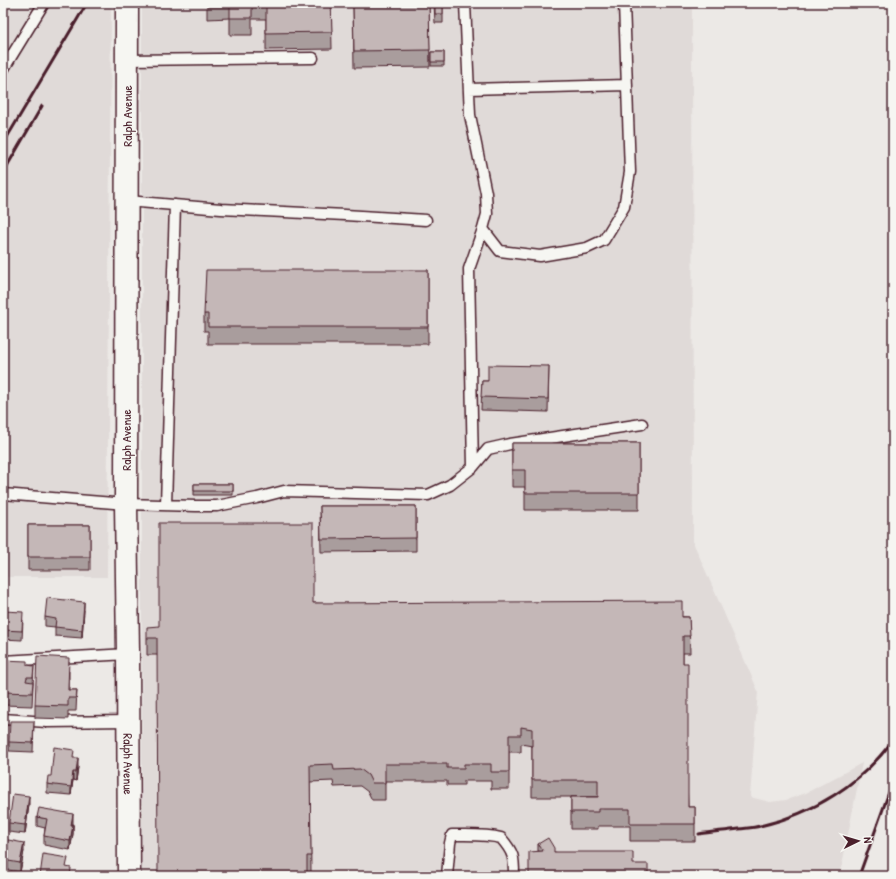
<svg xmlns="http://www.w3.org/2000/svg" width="896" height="879" font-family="'Patrick Hand',sans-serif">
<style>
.built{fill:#e0dad8}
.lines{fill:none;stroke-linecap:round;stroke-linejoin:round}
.service-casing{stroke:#4a1f2b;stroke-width:13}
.tertiary-casing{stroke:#4a1f2b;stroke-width:25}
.service{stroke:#f6f6f2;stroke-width:10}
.tertiary{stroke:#f6f6f2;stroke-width:22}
.rail{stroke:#4a1f2b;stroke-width:3}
.wall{fill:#a99d9d;stroke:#4a1f2b}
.shaded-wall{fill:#898080;stroke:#4a1f2b}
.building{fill:#c4b7b7;stroke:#4a1f2b}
.labels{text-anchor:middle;stroke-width:3;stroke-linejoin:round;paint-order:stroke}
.street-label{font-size:13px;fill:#4a1f2b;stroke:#f6f6f2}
</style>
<rect width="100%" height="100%" fill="#ece9e6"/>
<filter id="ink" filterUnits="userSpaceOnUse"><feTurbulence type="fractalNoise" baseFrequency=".025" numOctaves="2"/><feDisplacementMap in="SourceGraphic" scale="8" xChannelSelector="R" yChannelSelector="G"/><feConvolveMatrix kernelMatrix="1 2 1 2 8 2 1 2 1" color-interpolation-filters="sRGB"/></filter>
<g filter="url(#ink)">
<!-- built -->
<path class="built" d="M3 3H111L107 577H3Z
M142 3H692L693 542 758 691 750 797 770 802 786 800 806 793 862 763 842 865 838 876H142Z"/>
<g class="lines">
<!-- service casing -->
<g class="service-casing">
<path id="service" d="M465 3 470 115 486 193 487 214 483 229 469 269 473 467
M127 60 313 58
M3 70 44 3
M469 89 627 85
M127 201 221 209 345 215 426 220
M483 229 500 251 540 256 587 248 604 240 624 207 630 172 624 3
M3 494 126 504 196 506H217L257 498 284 491 428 495 450 485 473 467 488 449 510 444 642 424
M166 505 175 205
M3 661 128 654
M3 719 47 722 128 721
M447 876 450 843 452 835C468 835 486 834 501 838 514 853 514 857 514 876"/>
</g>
<!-- tertiary casing -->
<g class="tertiary-casing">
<g id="tertiary">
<path id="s1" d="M127 3 126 504 128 654 129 876"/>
</g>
</g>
<!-- service -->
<use href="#service" class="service"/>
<!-- tertiary -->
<use href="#tertiary" class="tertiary"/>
<!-- rail -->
<path class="rail" d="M3 144 87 3
M3 173 42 106
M699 834C712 832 725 831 739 829 746 828 753 828 760 826 813 814 861 784 893 740
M859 876 893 781"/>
</g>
<!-- wall -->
<path class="wall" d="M207 3H331L332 49 266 50V19H252V35H230V18L207 19Z
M353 3H429L430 67 354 68Z
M434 3H443V23H435Z
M431 52H444V66H431Z
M428 270V344H208V331H204V314Z
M549 366 548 412 481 410 482 381H488Z
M512 443H639V510H525V487H512Z
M194 484H233V495H194Z
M320 506H416V551L321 552Z
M28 525H90V570H28Z
M313 603 689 617 690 653H683V663L688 807H695V841H630V826H598V829H571V797H598H532V746L521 744V752H509V789H491V781H464V785H447V781H385V800H372L368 792 360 786 334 787 333 781 310 782 311 873H307L157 655H147V638L159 626Z
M84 610 82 638 55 636V627L45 626V617Z
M23 620 22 640 3 639V629Z
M3 660 27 665 34 666 32 706 3 705Z
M69 671V690H77L76 711H68V719L35 718V705Z
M34 721 33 752 9 751V742Z
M74 758 78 767 76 781 73 780 71 795 47 793V784L51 776Z
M29 805 25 834 9 832V823Z
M37 817 73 823V834L70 850 44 845V836L45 828 37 826Z
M3 839 24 851 20 872 3 869Z
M538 844 554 852 633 864 538 851Z"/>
<!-- shaded-wall -->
<path class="shaded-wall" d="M84 602V610L82 638V630Z
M78 758V767L76 781V772Z
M73 772V780L71 795V787Z
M29 796V805L25 834V825Z
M73 814V823L71 833V825Z
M73 825V834L70 850V841Z
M24 843V851L20 872V863Z"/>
<!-- building -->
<path class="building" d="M230 3H252V18H230Z
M266 3H331L332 32 266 33Z
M353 3H429L430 50 354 51Z
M435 3H443V14H435Z
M431 52H444V62H431Z
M206 270H428V327H208V314H204Z
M488 365 549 366 548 399 481 397 482 381H488Z
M512 443H639V493H525V470H512Z
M194 484H233V491H194Z
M320 506H416V538L321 539Z
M159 523H313V603L682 601V617H689L690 636H683V663H688V807H695V824H630V809H598V812H571V797H598V780H532V729L521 727V735H509V772H491V764H464V768H447V764H385V783H372L368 775 360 769 334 770 333 764 310 765 311 856H307V876H158L157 638H147V627L159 626Z
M28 525H90V557H28Z
M47 598 84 602 82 630 55 627 56 619 45 617Z
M4 611 23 612 22 631 3 630Z
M37 656 69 658 68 690H77L76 698H68V706L35 705Z
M3 660 27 661V665L34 666 33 677H27L26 681 33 682 32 693 3 692Z
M10 721H34L33 743 9 742Z
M54 747 74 750 73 758H78L76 772H73L71 787 47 784 48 776H51Z
M13 794 29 796 25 825 9 823Z
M39 808 73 814 71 825H73L70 841 44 836 47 819 37 817Z
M548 838 554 848V852H633V864H648V876H529V852L543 851 538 844Z
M3 839 24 843 20 863 3 860Z
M43 854 68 858 66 867 71 868 70 876H36V875L40 876Z"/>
</g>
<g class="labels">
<!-- street labels -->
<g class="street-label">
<text transform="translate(127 116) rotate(-90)" y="5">Ralph Avenue</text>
<text transform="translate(126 440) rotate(-90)" y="5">Ralph Avenue</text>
<text dy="5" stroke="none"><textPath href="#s1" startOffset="761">Ralph Avenue</textPath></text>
</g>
</g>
<!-- margin -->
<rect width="896" height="879" fill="none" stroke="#f6f6f2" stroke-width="16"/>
<rect x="8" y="8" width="880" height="863" fill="none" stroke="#4a1f2b" stroke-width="1.5" filter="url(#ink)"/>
<!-- north arrow -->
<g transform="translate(858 841) rotate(85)" stroke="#f6f6f2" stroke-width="3" paint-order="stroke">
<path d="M0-3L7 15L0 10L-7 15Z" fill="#4a1f2b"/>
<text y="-6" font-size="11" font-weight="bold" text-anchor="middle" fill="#4a1f2b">N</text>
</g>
</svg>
